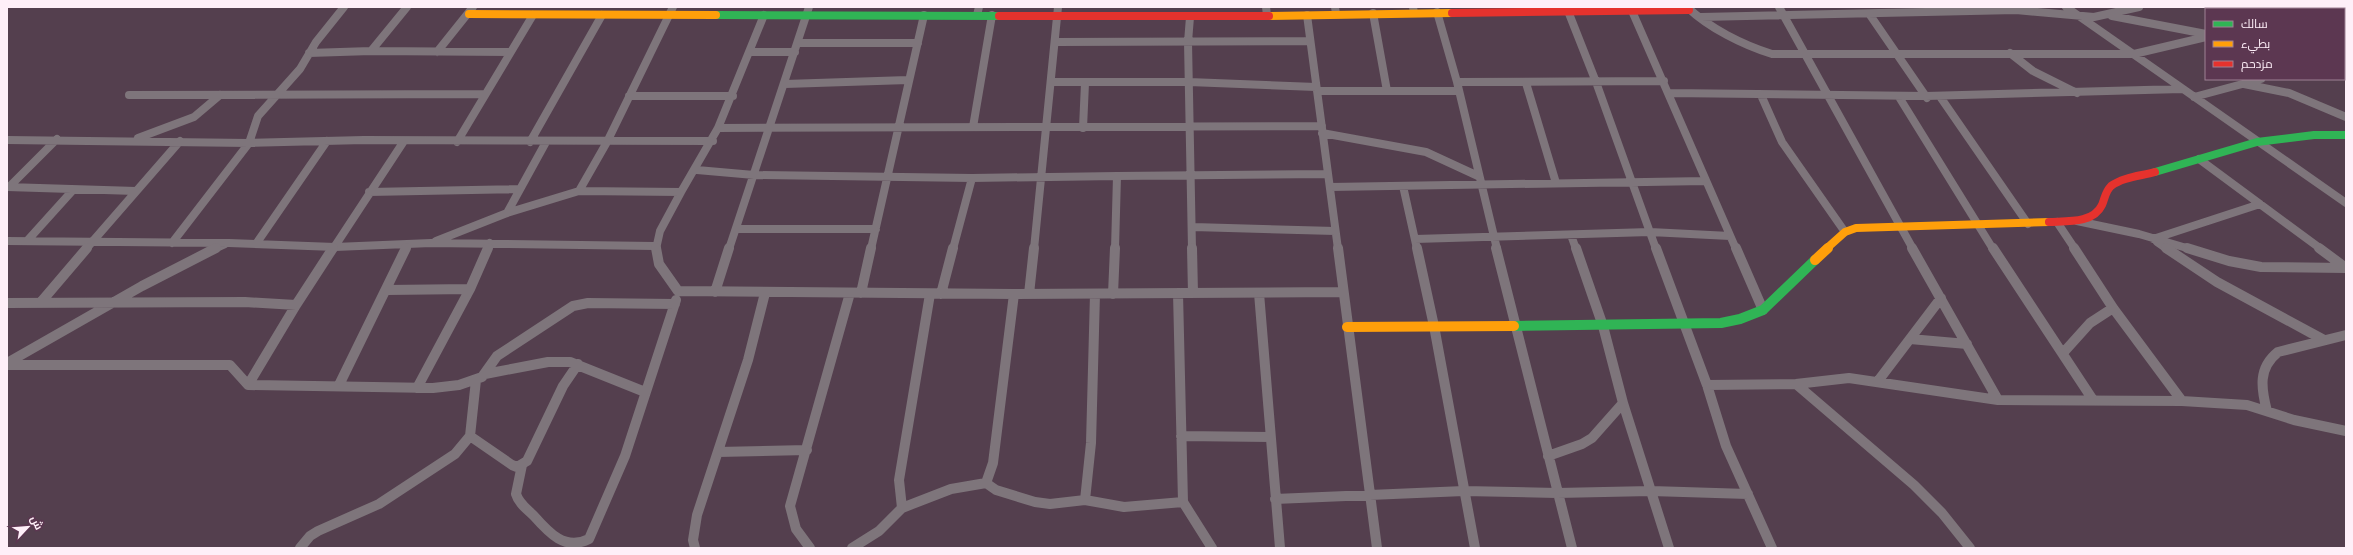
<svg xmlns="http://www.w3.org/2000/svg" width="2353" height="555" font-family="'PT Serif',Cairo,serif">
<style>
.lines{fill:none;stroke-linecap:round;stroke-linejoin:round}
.street-far1{stroke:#7e757b;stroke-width:8}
.street{stroke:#7e757b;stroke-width:10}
.fast-far1{stroke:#30b455;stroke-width:8}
.fast{stroke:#30b455;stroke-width:10}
.slow-far1{stroke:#ff9f0a;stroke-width:8}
.slow{stroke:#ff9f0a;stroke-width:10}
.jam{stroke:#e5322d;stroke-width:8}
</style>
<rect width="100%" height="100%" fill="#543f4e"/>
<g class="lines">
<!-- street-far1 -->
<path class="street-far1" d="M1266 7 1267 15
M1335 7 1336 14
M1413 7 1414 13
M1687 7C1709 28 1743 45 1772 54H2134L2206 37
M1779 7 1913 249
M2066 7 2346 203
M2260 7 2270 9
M1568 11 1596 82 1656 249
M1632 11 1736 249
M1437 12 1457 82 1497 249
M1373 13 1387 91
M977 15 979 7
M1307 15 1338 249
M1870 15 1927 98
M2112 16 2206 34
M1190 17 1188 42 1192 249
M1701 17 2016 10 2094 17 2139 7
M2344 23 2346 24
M1056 42 1310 41
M798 43H918
M371 51 407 7
M437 52 473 7
M749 52H795
M309 53 371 51 510 52
M2010 53 2033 71 2077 93
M2344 54H2346
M2344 71 2346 72
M1051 82H1189L1316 87
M1457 82 1664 81
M1526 83 1556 183
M785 84 908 80
M2244 84 2289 93 2346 117
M1317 91H1459
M1669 93 1926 96 2182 89
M129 95 485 94
M1761 95 1782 142 1845 232
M629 96H733
M1899 97 1993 249
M2194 97 2261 79
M1941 98 2028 224
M973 127 992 15
M718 128 1322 126
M1083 128 1085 83
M1322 133 1426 152 1478 176
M138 138 194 117 220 95
M7 140 249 143 364 140 713 141
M457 142 533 15
M530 142 602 15
M2199 159 2321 249
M697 170 754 175 972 178
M1403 186 1417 249
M7 187 136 191
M9 187 57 139
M1330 187 1706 181
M579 191 681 192 660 231 656 249
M369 192 520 189
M681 192 718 128 764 15
M507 213 546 142
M2077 221 2139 234 2190 249
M2057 222 2075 249
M1193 227 1335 231
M736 229H876
M1571 235 1576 249
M1415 239 1650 232 1730 236
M2153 239 2260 204
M7 241 229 243 335 247 431 243 654 246
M27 241 73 190
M436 241 507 213 579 191 607 142 673 7
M2157 242 2167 249
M172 243 249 143 258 116 300 69 316 42 344 7
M256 244 327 141
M86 249 180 141
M214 249 225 244
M333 249 404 141
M405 249 407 245
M487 249 490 243
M729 249 809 7
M871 249 924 15
M953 249 972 178 1117 176
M1034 249 1058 7
M1115 249 1117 176 1327 174"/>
<!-- street -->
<path class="street" d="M656 248 659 264 678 291 1014 294 1342 292
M1192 248 1193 293
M1338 248 1377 548
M1417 248 1434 326 1475 548
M1496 248 1572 548
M1576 248 1603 326 1623 403 1669 548
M1656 248 1707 385 1726 446 1772 548
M1736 248 1763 310
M1912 248 1998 400
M1993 248 2093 400
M2074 248 2113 308 2182 401
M2166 248 2217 282 2324 340
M2187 248 2229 261 2261 267 2346 268
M2319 248 2346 268
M387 290 470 289
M715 292 729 248
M861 293 871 248
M1178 293 1183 502 1212 548
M1259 293 1280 548
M941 294 953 248
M1029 294 1034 248
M1113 294 1115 248
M41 302 87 248
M7 303 245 302 296 305 333 248
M1910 339 1967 344
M2063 353 2090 323 2113 308
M7 363 142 286 216 248
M7 365H230L248 385 433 388 459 385 482 377 497 356 573 306 588 303 675 304
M485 374 548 362H570L645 392
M1878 381 1941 298
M1796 384 1914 485 1942 513 1970 548
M248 385 296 305
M339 385 406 248
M1707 385 1796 384 1849 378 1998 400 2182 401 2247 405 2294 420 2346 431
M417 388 470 289 488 248
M2267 411C2261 388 2258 368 2278 352L2346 335
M470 436 512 465 517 467 527 461 563 386 578 364
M1181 436 1270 437
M718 452 807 450
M1548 456 1582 444 1592 438 1623 403
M522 465 516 494C519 504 527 509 534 516 549 533 565 551 589 539L625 456 676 300
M986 483 996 490 1035 502 1050 504 1085 500 1124 507 1183 502
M1275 499 1464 491 1557 493 1651 491 1748 494
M1085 500 1091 443 1095 294
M902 508 899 480 930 294
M300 548 310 536 318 531 379 504 455 454 470 436 476 380
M695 548 693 540 697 515 748 360 765 293
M810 548 796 529 790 506 850 293
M852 548 879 531 902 508 951 489 986 483 993 463 1014 294"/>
<!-- fast-far1 -->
<path class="fast-far1" d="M716 15 999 16
M2155 172 2257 142 2314 135H2346"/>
<!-- fast -->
<path class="fast" d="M1514 326 1721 323 1740 319 1763 310 1815 260"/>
<!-- slow-far1 -->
<path class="slow-far1" d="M469 14 716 15
M1269 16 1452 13
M1826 249 1845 232 1856 228 2049 222"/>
<!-- slow -->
<path class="slow" d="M1815 260 1828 248
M1347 327 1514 326"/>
<!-- jam -->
<path class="jam" d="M1452 13 1689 10
M999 16H1269
M2049 222C2066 221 2093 224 2102 205 2105 198 2105 192 2111 186 2123 177 2141 176 2155 172"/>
</g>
<!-- border -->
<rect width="2353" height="555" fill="none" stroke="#feeff8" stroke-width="16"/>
<!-- legend -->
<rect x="2205" y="8" width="140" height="72" fill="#5c3751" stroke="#9d8194"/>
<rect x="2213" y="21" width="20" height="6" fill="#30b455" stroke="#9d8194"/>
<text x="2241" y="28" font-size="12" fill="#feeff8">سالك</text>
<rect x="2213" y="41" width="20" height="6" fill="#ff9f0a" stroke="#9d8194"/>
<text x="2241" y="48" font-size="12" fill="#feeff8">بطيء</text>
<rect x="2213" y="61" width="20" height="6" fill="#e5322d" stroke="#9d8194"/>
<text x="2241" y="68" font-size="12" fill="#feeff8">مزدحم</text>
<!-- north arrow -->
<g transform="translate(28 527) rotate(64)" stroke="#5c3751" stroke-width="3" paint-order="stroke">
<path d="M0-3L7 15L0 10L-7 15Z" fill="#feeff8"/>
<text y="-6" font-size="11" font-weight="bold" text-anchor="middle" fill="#feeff8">ش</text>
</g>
</svg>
